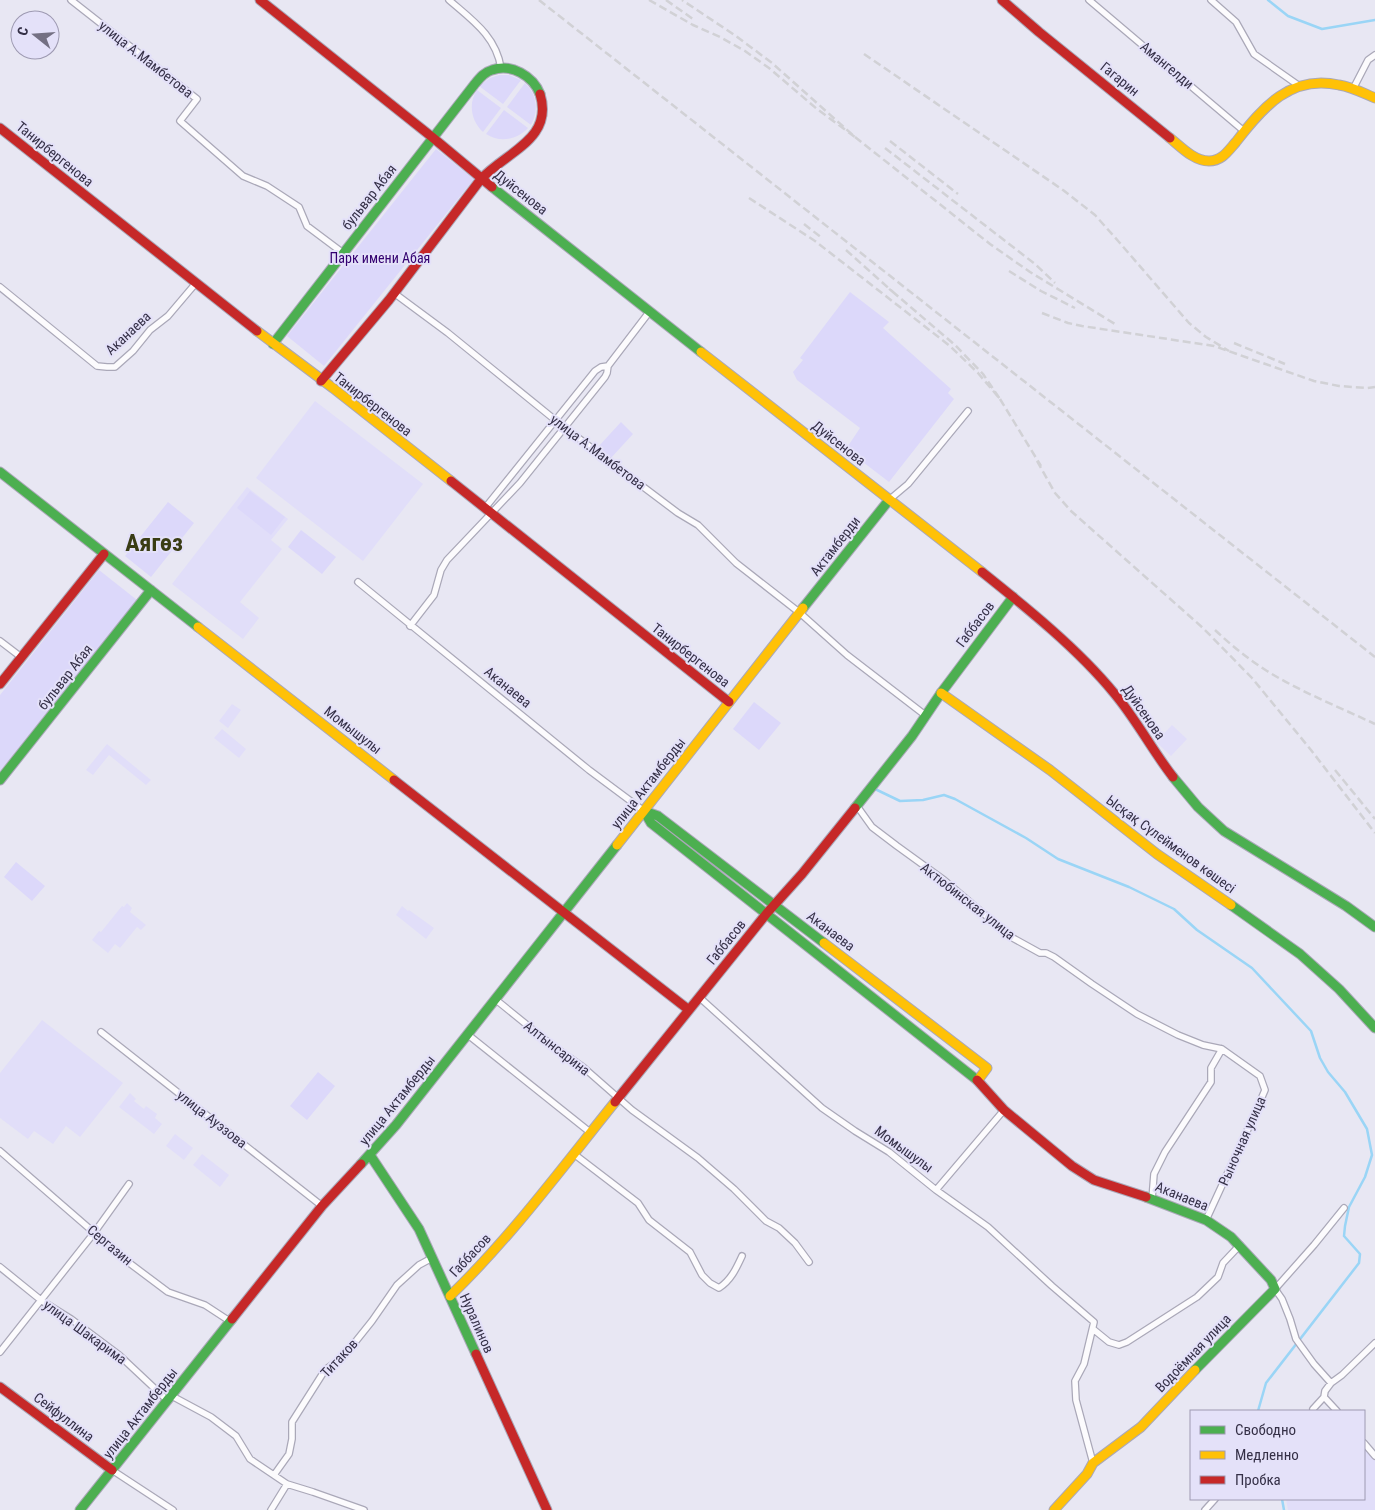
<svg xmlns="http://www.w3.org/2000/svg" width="1375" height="1510" font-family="'Roboto Condensed',sans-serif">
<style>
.built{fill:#e1def9}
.park{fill:#dcd8fa}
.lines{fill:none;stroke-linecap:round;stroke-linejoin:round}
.stream{stroke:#9ad5f6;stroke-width:2.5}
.street-casing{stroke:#aaa8b8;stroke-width:8}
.fast-casing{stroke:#aaa8b8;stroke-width:11}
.slow-casing{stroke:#aaa8b8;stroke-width:11}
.jam-casing{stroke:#aaa8b8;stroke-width:11}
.street{stroke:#fcfbfd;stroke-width:5.5}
.fast{stroke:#4caf50;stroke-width:9}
.slow{stroke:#ffc107;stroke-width:9}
.jam{stroke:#c62828;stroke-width:9}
.rail{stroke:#d1d1d5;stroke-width:2.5;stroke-dasharray:8 4;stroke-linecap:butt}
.labels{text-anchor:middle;stroke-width:4;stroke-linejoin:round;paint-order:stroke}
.street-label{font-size:14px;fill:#353047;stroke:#e4e1f9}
.park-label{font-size:14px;fill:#330170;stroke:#e4e1f9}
.town-label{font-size:24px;font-weight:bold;fill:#393c14;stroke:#e4e1f9}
</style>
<rect width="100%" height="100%" fill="#e8e7f3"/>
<!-- built -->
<path class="built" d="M315 401 423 484 363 561 256 478Z
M247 487 288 519 271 540 282 549 240 602 259 618 243 639 172 584Z
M232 704 241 710 228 728 219 721Z
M1172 725 1187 739 1171 756 1156 742Z
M222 729 246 749 239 758 214 738Z
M107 744 151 780 146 785 109 755 93 775 86 770Z
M127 903 132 908 130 912 146 925 141 930 137 927 120 948 115 944 108 953 92 940 99 931 101 932 122 906 124 907Z
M402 906 408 911 409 910 434 928 426 939 396 915Z
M42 1020 123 1083 80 1137 66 1126 53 1144 34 1131 28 1139 0 1118V1073Z
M130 1093 136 1099 134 1101 144 1109 146 1106 157 1114 155 1118 162 1124 154 1134 119 1107Z
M175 1134 193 1148 184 1160 166 1146Z
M202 1154 229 1175 220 1187 193 1165Z
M1364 1447 1375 1460V1510H1288L1286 1499H1364Z"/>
<!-- park -->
<path class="park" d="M499 75H509L521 80 503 104 479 86 490 78Z
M525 83C537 94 539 111 531 125L507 107Z
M477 90 501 108 483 132C471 121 468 103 477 90Z
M504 110 528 128C517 140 500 143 486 134Z
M436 149 474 179 324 366 287 336Z
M850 292 889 322 883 328 951 389 948 393 954 399 889 482 846 449 860 428 797 380 793 372 803 360 800 358Z
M621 422 633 434 610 459 598 447Z
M250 491 285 517 271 535 237 508Z
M168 502 194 523 151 577 125 556Z
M301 530 336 557 322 574 288 547Z
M99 570 137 600 0 771V695Z
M754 702 781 723 759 750 733 729Z
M16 862 45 886 32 901 4 877Z
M318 1072 335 1086 307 1120 290 1106Z"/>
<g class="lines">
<!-- stream -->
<path class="stream" d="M1268 0 1288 16 1322 29 1375 20
M875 789 900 801 923 800 944 795 955 799 1026 838 1058 859 1129 887 1174 909 1197 930 1252 968 1311 1031 1320 1058 1328 1072 1345 1092 1367 1129 1372 1155 1365 1177 1349 1207 1345 1226 1344 1236 1360 1254 1359 1263 1266 1383 1258 1411
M1282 1499 1284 1510"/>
<!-- street casing -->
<g class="street-casing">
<path id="street" d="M71 0 197 99 180 121 243 176 267 186 299 207 307 226 343 253
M449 0C472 20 496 36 501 68
M1089 0 1245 132
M1211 0 1236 22 1254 54 1298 85
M1353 89 1368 60 1375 55
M0 287 97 366 107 367H115L133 351 150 330 168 316 196 283
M394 293 448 333 565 428 678 513 698 525 736 563 800 613 847 655 925 715
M889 500 908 484 968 411
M485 508 595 371 601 367 608 366
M358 582 589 770 644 811
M410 626 434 595 441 570 447 560 520 483 605 377 607 373 608 366 650 311
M0 641 21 657
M857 806 872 827 897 846 944 880 1011 937 1040 953H1046L1054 957 1092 984 1137 1014 1178 1035 1203 1045 1222 1049 1260 1076 1265 1090 1253 1118 1206 1220
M699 997 822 1108 855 1131 889 1152 936 1190 988 1227 1052 1286 1094 1322 1084 1364 1075 1381 1076 1400 1093 1463
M495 999 553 1046 583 1067 632 1110 698 1158 734 1189 766 1221 779 1228 795 1243 809 1262
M101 1032 322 1206
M467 1034 591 1133
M0 1151 128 1262 168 1292 205 1305 231 1322
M574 1154 638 1203 649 1220 690 1252 702 1275 710 1283 719 1288C731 1280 736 1269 742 1256
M936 1190 1004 1110
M1152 1199 1154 1174 1165 1152 1211 1082V1068L1222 1049
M0 1267 42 1301 71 1319 119 1355 167 1400
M1093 1329 1109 1342 1119 1345 1127 1342 1197 1297 1218 1277 1223 1263 1240 1245
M0 1352 94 1233 129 1184
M1331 1383 1314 1364 1296 1339 1290 1319 1282 1299 1275 1289 1314 1245 1344 1208
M170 1395 211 1417 236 1436 250 1459 287 1484 313 1492 364 1510
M1324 1397 1337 1411
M1313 1409 1324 1397 1325 1391 1331 1383 1342 1375 1375 1343
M1364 1443 1375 1456
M112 1470 173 1510
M274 1475 289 1454 292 1439V1422L325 1370 344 1356 372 1321 397 1285 419 1265 432 1258
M271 1510 287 1484
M1205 1510 1215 1499"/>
</g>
<!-- fast casing -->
<g class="fast-casing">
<path id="fast" d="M492 187 701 352
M273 344 474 85C479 79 484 72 492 70 511 63 533 76 540 94
M0 472 198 627
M803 608 889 500
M1173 777 1198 807 1224 831 1346 906 1375 927
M0 780 151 590
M855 808 912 736 941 693 1013 597
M644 811 651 823 977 1080
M644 811 658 816 824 943
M1231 905 1300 954 1339 989 1375 1028
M370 1155 419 1229 476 1354
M361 1164 396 1125 617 845
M1146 1197 1206 1220 1231 1237 1271 1280 1275 1289 1195 1370
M80 1510 232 1319"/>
</g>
<!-- slow casing -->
<g class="slow-casing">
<path id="slow" d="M1170 138C1181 147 1194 161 1209 161 1222 161 1228 151 1236 142 1263 107 1291 74 1339 85 1352 87 1363 93 1375 98
M257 331 333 388 451 481
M701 352 982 572
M198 627 394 780
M941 693 1050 770 1157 854 1231 905
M617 845 803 608
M824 943 987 1068 978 1080
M450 1296C511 1237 562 1168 615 1102
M1054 1510 1087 1474 1093 1463 1141 1427 1195 1370"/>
</g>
<!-- jam casing -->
<g class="jam-casing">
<path id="jam" d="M260 0 432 137 492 187
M1002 0 1039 32 1170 138
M0 128 257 331
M321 381 389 300 481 179C506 152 554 139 540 94
M451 481 729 702
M982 572C1027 608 1078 649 1114 693 1136 719 1152 750 1173 777
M0 684 104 554
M394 780 689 1010
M977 1080 1004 1110 1072 1166 1094 1180 1146 1197
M615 1102 767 913 802 874 855 808
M232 1319 322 1206 361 1164
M476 1354 547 1510
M0 1387 112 1470"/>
</g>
<!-- street -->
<use href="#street" class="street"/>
<!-- fast -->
<use href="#fast" class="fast"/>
<!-- slow -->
<use href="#slow" class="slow"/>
<!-- jam -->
<use href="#jam" class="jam"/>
<!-- rail -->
<path class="rail" d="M539 0 1375 657
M649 0 693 25 720 37 745 51 769 68 817 109 855 137 772 63 736 36 682 0
M666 0 693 19
M864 54 1063 190 1095 215 1119 242 1189 323 1206 337 1229 351
M855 137 990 244 1030 272 1115 324
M890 141 958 194
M885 148 1035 264 1055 283
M749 198 815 241 950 346 978 373 1000 399 983 374 955 345 893 292
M804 224 822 238
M846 250 893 292 888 288
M1009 271 1041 291 1075 308
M1042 313 1068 323 1082 326 1214 346 1314 381 1339 386 1367 388 1375 387
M1234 343 1285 364
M1000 399 1041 466
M1037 461 1055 493 1071 511 1203 628 1252 678 1311 750 1375 833
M1215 630C1231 645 1248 659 1267 671 1301 692 1339 707 1375 724
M1335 770 1375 819"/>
</g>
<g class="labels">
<!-- street labels -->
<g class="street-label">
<text transform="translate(146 59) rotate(38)" y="5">улица А.Мамбетова</text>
<text transform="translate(1167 65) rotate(40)" y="5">Амангелди</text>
<text transform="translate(1120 79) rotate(39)" y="5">Гагарин</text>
<text transform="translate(55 154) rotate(39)" y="5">Танирбергенова</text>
<text transform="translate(521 192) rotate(38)" y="5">Дуйсенова</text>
<text transform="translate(369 197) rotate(-52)" y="5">бульвар Абая</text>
<text transform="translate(128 333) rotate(-43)" y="5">Аканаева</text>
<text transform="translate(373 404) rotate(38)" y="5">Танирбергенова</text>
<text transform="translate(839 443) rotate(38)" y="5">Дуйсенова</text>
<text transform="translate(598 452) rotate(37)" y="5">улица А.Мамбетова</text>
<text transform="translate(835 546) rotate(-52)" y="5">Актамберди</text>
<text transform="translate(975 624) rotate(-53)" y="5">Габбасов</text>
<text transform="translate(691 655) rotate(38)" y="5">Танирбергенова</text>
<text transform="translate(65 677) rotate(-52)" y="5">бульвар Абая</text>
<text transform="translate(508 687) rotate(39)" y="5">Аканаева</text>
<text transform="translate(1144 712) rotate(55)" y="5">Дуйсенова</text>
<text transform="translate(353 730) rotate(38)" y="5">Момышулы</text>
<text transform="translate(648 783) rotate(-52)" y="5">улица Актамберды</text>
<text transform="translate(1171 844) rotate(36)" y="5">Ысқақ Сүлейменов көшесі</text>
<text transform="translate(968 901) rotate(38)" y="5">Актюбинская улица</text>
<text transform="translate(831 931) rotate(37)" y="5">Аканаева</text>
<text transform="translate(726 942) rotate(-51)" y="5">Габбасов</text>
<text transform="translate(557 1048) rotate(38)" y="5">Алтынсарина</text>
<text transform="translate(397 1100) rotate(-51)" y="5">улица Актамберды</text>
<text transform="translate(212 1119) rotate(38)" y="5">улица Ауэзова</text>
<text transform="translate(1242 1141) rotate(-66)" y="5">Рыночная улица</text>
<text transform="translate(904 1149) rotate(36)" y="5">Момышулы</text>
<text transform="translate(1182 1196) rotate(22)" y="5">Аканаева</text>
<text transform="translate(110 1245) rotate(40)" y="5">Сергазин</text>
<text transform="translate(470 1255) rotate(-47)" y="5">Габбасов</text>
<text transform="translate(477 1323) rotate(66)" y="5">Нуралинов</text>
<text transform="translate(85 1332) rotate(36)" y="5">улица Шакарима</text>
<text transform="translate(1193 1353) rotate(-46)" y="5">Водоёмная улица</text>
<text transform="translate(339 1358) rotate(-47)" y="5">Титаков</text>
<text transform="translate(140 1413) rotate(-52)" y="5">улица Актамберды</text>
<text transform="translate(64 1417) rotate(37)" y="5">Сейфуллина</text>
</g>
<!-- park labels -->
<g class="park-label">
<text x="380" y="263">Парк имени Абая</text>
</g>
<!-- town labels -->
<g class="town-label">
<text x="154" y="551">Аягөз</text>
</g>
</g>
<!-- legend -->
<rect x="1190" y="1410" width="175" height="90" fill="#e4e1f9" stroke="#9e9ab2"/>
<rect x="1200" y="1426" width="25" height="8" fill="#4caf50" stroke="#9e9ab2"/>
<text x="1235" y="1435" font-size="15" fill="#353047">Свободно</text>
<rect x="1200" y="1451" width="25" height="8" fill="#ffc107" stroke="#9e9ab2"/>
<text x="1235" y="1460" font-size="15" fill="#353047">Медленно</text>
<rect x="1200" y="1476" width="25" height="8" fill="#c62828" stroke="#9e9ab2"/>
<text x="1235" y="1485" font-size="15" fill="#353047">Пробка</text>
<!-- north arrow -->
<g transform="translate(35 35) rotate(287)"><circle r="24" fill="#e4e1f9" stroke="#9e9ab2"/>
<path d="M0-4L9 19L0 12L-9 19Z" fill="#747083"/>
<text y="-8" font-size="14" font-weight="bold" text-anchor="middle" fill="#353047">С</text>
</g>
</svg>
